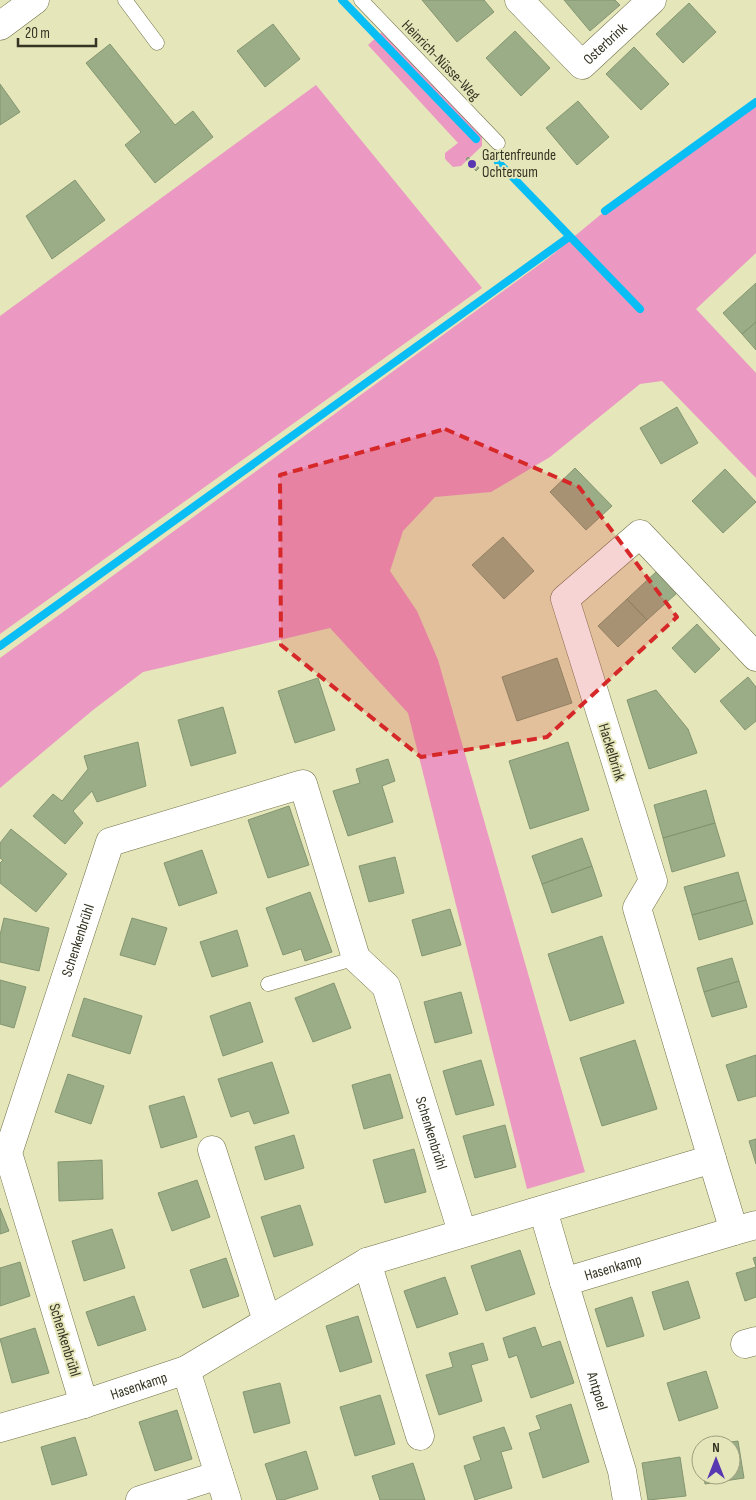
<svg xmlns="http://www.w3.org/2000/svg" width="756" height="1500" font-family="'Sofia Sans Condensed',sans-serif">
<style>
.green{fill:#eb99c2}
.lines{fill:none;stroke-linecap:round;stroke-linejoin:round}
.stream{stroke:#09bdf5;stroke-width:8}
.building{fill:#9bad87;stroke:#849671}
.lane-casing{stroke:#72724a;stroke-width:15}
.street-casing{stroke:#72724a;stroke-width:29}
.lane{stroke:#fff;stroke-width:14}
.street{stroke:#fff;stroke-width:28}
.marked{fill:#d62828;fill-opacity:0.2;stroke:#d62828;stroke-width:4;stroke-dasharray:10 6;stroke-linejoin:round}
.poi-dot{fill:#5738b0;stroke:#e5e6ba;stroke-width:2}
.labels{text-anchor:middle;stroke-width:4;stroke-linejoin:round;paint-order:stroke}
.street-label{font-size:15px;fill:#353524;stroke:#e5e6ba}
.poi-label{font-size:15px;fill:#353524;stroke:#e5e6ba;text-anchor:start}
</style>
<rect width="100%" height="100%" fill="#e5e6ba"/>
<!-- green -->
<path class="green" d="M382 32 482 135V146L461 166 453 167 445 159V153L458 143 368 45Z
M316 85 482 288 0 634V316Z
M756 102V253L696 309 756 373V478L662 381 640 384 550 457 491 492 435 497 403 531 390 571 417 611 438 660 585 1172 527 1189 408 713 330 628 143 672 93 710 0 788V658L547 259 605 211Z"/>
<g class="lines">
<!-- stream -->
<path class="stream" d="M342 0 476 139
M498 162 640 309
M605 211 756 102
M0 646 569 237"/>
</g>
<!-- building -->
<path class="building" d="M422 0H484L494 12 457 42Z
M564 0H615L620 5 590 31Z
M689 3 716 32 683 63 656 34Z
M273 24 300 59 265 87 237 51Z
M515 31 550 68 521 96 486 58Z
M110 44 175 125 193 111 213 137 155 183 125 145 141 132 86 63Z
M634 47 669 84 641 110 606 74Z
M0 84 20 112 0 125Z
M578 101 609 137 577 165 546 128Z
M468 157 479 168 476 171 466 159Z
M75 180 105 220 52 259 26 216Z
M756 283V322L742 334 723 313Z
M756 322V350L742 334Z
M677 407 698 443 661 464 640 428Z
M575 468 612 506 586 530 550 492Z
M725 469 756 502 723 533 692 501Z
M503 537 534 571 504 599 472 565Z
M657 571 677 593 647 620 627 599Z
M627 599 647 620 618 647 598 626Z
M697 624 720 649 695 673 672 648Z
M557 658 572 703 517 721 502 677Z
M748 677 756 687V721L745 730 720 701Z
M318 678 335 730 295 743 278 691Z
M656 690 688 729 697 753 649 769 627 700Z
M223 707 236 753 191 766 178 720Z
M138 742 146 786 97 802 92 791 73 811 83 823 65 844 33 816 53 794 62 801 88 769 84 756Z
M568 742 589 810 530 829 509 761Z
M388 759 395 781 382 786 393 822 348 836 333 791 360 783 356 769Z
M706 790 715 823 663 838 654 805Z
M289 806 309 865 268 878 248 820Z
M715 823 725 856 672 872 663 838Z
M11 829 67 874 36 912 0 883V863L3 860 0 858V843Z
M582 838 592 866 542 884 532 856Z
M202 850 217 893 179 906 164 863Z
M395 857 404 893 369 902 359 866Z
M592 866 602 896 552 913 542 884Z
M738 872 746 900 692 915 684 887Z
M310 892 332 952 305 961 301 949 283 955 266 908Z
M746 900 753 924 699 940 692 915Z
M450 909 461 945 422 956 412 920Z
M4 918 49 928 39 971 0 962V935Z
M132 918 167 928 155 965 120 955Z
M237 930 248 966 212 977 200 942Z
M602 936 624 1003 570 1021 548 954Z
M732 958 739 981 704 992 697 968Z
M0 980 26 987 14 1028 0 1024Z
M739 981 747 1007 712 1017 704 992Z
M334 983 351 1028 313 1042 295 998Z
M461 992 472 1033 435 1043 424 1002Z
M84 998 142 1016 130 1054 72 1036Z
M250 1002 263 1042 223 1056 210 1016Z
M635 1040 657 1109 602 1126 580 1058Z
M756 1055V1096L738 1101 726 1065Z
M481 1060 494 1105 456 1115 443 1071Z
M272 1062 289 1113 254 1124 249 1111 231 1117 218 1079Z
M68 1074 104 1086 91 1124 55 1112Z
M390 1074 403 1118 364 1129 352 1085Z
M184 1096 197 1137 161 1148 149 1106Z
M505 1125 516 1167 475 1178 463 1136Z
M294 1135 304 1168 265 1180 255 1147Z
M756 1139V1164L749 1141Z
M414 1149 426 1192 385 1203 373 1160Z
M102 1160 103 1199 59 1201 58 1162Z
M197 1180 210 1217 172 1231 158 1193Z
M300 1205 313 1245 274 1257 261 1217Z
M0 1208 9 1231 0 1234Z
M112 1229 125 1268 84 1281 72 1241Z
M520 1250 535 1294 486 1311 471 1266Z
M756 1257V1297L745 1301 736 1273 756 1267 753 1258Z
M226 1258 239 1296 203 1308 190 1270Z
M20 1262 30 1296 0 1306V1268Z
M445 1277 458 1314 417 1328 404 1291Z
M688 1281 700 1318 664 1330 652 1292Z
M134 1296 146 1330 98 1346 86 1312Z
M632 1297 644 1336 607 1347 595 1309Z
M358 1316 372 1362 340 1372 326 1326Z
M535 1327 542 1347 560 1341 574 1383 531 1398 517 1355 509 1358 503 1338Z
M35 1328 49 1373 12 1383 0 1339Z
M483 1343 488 1360 471 1365 482 1401 439 1415 426 1375 453 1367 449 1353Z
M706 1371 718 1408 679 1421 667 1383Z
M280 1383 290 1423 254 1433 243 1392Z
M380 1395 395 1444 355 1456 340 1407Z
M571 1404 589 1462 543 1478 529 1433 541 1429 536 1416Z
M177 1410 192 1459 155 1471 139 1422Z
M504 1427 512 1449 501 1452 512 1488 475 1500 464 1466 481 1460 473 1437Z
M75 1437 87 1475 52 1485 41 1447Z
M738 1441 744 1478 705 1484 704 1475H731V1445H710Z
M306 1451 318 1489 283 1500H277L265 1464Z
M680 1457 686 1496 648 1500 642 1463Z
M413 1463 425 1500H380L372 1476Z"/>
<g class="lines">
<!-- lane casing -->
<g class="lane-casing">
<path id="lane" d="M125 0 157 43
M361 0 498 143
M268 984 356 958"/>
</g>
<!-- street casing -->
<g class="street-casing">
<g id="street">
<path id="s1" d="M519 0 582 65 652 0"/>
<path d="M0 26 35 0"/>
<path d="M212 1150 267 1321"/>
<path d="M712 1159 637 908 653 881 565 599 640 534 756 657"/>
<path id="s2" d="M543 1210 564 1282 734 1231"/>
<path d="M367 1262 420 1436"/>
<path id="s3" d="M564 1282 622 1471 627 1500"/>
<path d="M745 1344 756 1341"/>
<path d="M186 1370 227 1500"/>
<path id="s4" d="M84 1404 8 1153 110 842 303 784 356 958 386 986 462 1232"/>
<path id="s5" d="M0 1428 84 1404 186 1370 367 1262 712 1159 734 1231 756 1225"/>
<path d="M140 1500 219 1475"/>
</g>
</g>
<!-- lane -->
<use href="#lane" class="lane"/>
<!-- street -->
<use href="#street" class="street"/>
</g>
<!-- marked area -->
<path class="marked" d="M445 429 579 487 677 617 547 737 421 757 281 645 280 475Z"/>
<!-- markers -->
<circle class="poi-dot" cx="472" cy="164" r="5"/>
<g class="labels">
<!-- street labels -->
<g class="street-label">
<text dy="5" stroke="none"><textPath href="#s1" startOffset="122">Osterbrink</textPath></text>
<text transform="translate(441 60) rotate(46)" y="5">Heinrich-Nüsse-Weg</text>
<text transform="translate(612 752) rotate(73)" y="5">Hackelbrink</text>
<text dy="5" stroke="none"><textPath href="#s4" startOffset="486">Schenkenbrühl</textPath></text>
<text dy="5" stroke="none"><textPath href="#s4" startOffset="1168">Schenkenbrühl</textPath></text>
<text dy="5" stroke="none"><textPath href="#s2" startOffset="126">Hasenkamp</textPath></text>
<text transform="translate(65 1340) rotate(73)" y="5">Schenkenbrühl</text>
<text dy="5" stroke="none"><textPath href="#s5" startOffset="145">Hasenkamp</textPath></text>
<text dy="5" stroke="none"><textPath href="#s3" startOffset="114">Antpoel</textPath></text>
</g>
<!-- poi labels -->
<g class="poi-label">
<text x="482" y="160">Gartenfreunde<tspan x="482" dy="17">Ochtersum</tspan></text>
</g>
</g>
<!-- north arrow -->
<g transform="translate(716 1460)"><circle r="24" fill="#e5e6ba" stroke="#9f9f7e"/>
<path d="M0-4L9 19L0 12L-9 19Z" fill="#5738b0"/>
<text y="-8" font-size="14" font-weight="bold" text-anchor="middle" fill="#353524">N</text>
</g>
<!-- scale -->
<path d="M18 38v8h78v-8" fill="none" stroke="#353524" stroke-width="2.5"/>
<text x="25" y="38" font-size="15" fill="#353524" stroke="#e5e6ba" stroke-width="4" paint-order="stroke">20 m</text>
</svg>
